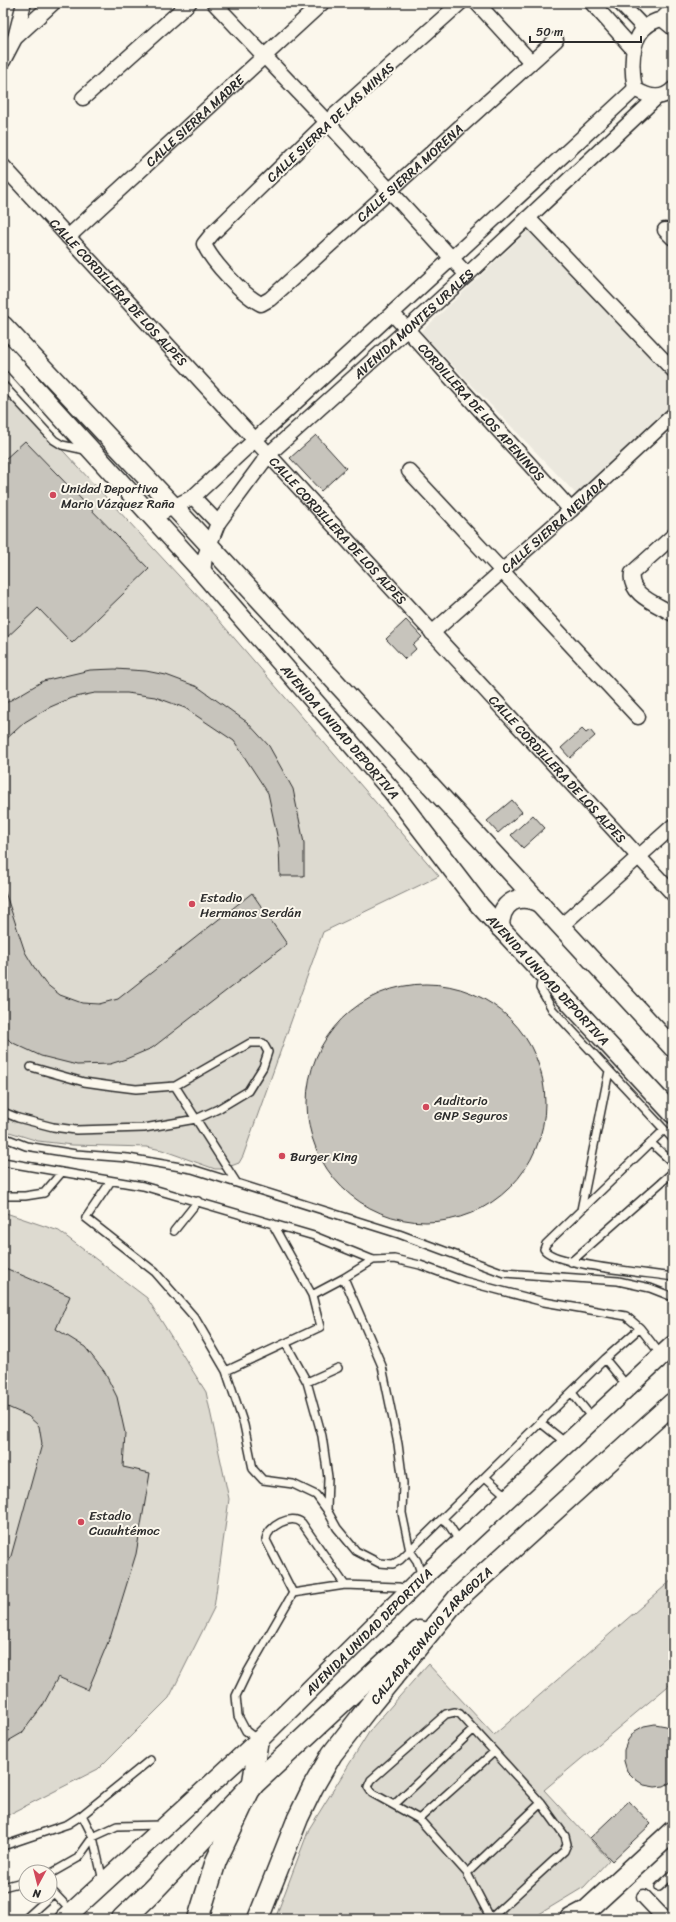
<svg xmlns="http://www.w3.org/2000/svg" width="676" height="1922" font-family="Sriracha,sans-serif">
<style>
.built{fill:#ebe8de}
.green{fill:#dddad0;stroke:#84827e}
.building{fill:#c7c4bc;stroke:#2b2b2b}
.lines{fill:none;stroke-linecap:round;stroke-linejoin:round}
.service-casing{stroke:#2b2b2b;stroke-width:10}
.minor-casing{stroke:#2b2b2b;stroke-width:17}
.tertiary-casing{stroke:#2b2b2b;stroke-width:21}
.secondary-casing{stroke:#2b2b2b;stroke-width:23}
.motorway-casing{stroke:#2b2b2b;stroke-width:25}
.service{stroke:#fbf7ec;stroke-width:7}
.minor{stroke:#fbf7ec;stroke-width:14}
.tertiary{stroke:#fbf7ec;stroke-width:18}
.secondary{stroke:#fbf7ec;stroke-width:20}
.motorway{stroke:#fbf7ec;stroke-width:22}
.poi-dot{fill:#d1495b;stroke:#fbf7ec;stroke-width:1.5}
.labels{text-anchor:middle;stroke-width:4;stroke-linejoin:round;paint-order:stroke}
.street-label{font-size:13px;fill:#2b2b2b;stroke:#fbf7ec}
.poi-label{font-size:13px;fill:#2b2b2b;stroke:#fbf7ec;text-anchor:start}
</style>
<rect width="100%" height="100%" fill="#fbf7ec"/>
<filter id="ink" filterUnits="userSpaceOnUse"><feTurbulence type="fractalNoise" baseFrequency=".025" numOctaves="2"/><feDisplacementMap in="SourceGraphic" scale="8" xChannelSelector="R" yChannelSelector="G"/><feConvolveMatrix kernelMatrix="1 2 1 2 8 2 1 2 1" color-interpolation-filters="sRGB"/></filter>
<g filter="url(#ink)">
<!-- built -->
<path class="built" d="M531 228 673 378V403L576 494 421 332Z"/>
<!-- green -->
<path class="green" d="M3 386 204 603 439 876 323 932 243 1156 239 1163 223 1169H215L162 1150 147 1147 72 1145 38 1141 3 1130Z
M3 1212 59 1231 147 1298 206 1392 229 1499 214 1608 169 1698 98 1769 8 1815 3 1816Z
M673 1579V1682L544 1790 609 1860 584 1887 531 1919H275L309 1829 371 1729 428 1664 494 1735Z"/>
<!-- building -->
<path class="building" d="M316 435 346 468 321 491 290 458Z
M25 441 149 569 72 643 38 608 3 641V461Z
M406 620 422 637 413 645 416 649 405 659 386 639Z
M115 669 146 671 166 675 198 687 247 722 269 746 293 789 304 843V876H280L279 845 268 793 234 741 185 708 155 697 127 693H95L71 698 48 708 25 722 3 742 4 704 43 681 90 670Z
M582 729 586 733 590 730 595 736 570 758 561 748Z
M512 800 522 812 498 833 487 821Z
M533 815 545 828 523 848 511 835Z
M3 886 25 952 34 967 45 983 60 995 82 1003 99 1004 118 999 252 893 287 944 152 1048 126 1059 110 1064 77 1065 41 1056 11 1042 3 1034Z
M307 1103a119 119 0 1 1 238 0a119 119 0 1 1-238 0Z
M3 1267 70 1296 56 1329 85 1347 104 1371 117 1397 125 1433 123 1467 150 1473 136 1554 111 1635 88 1690 58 1677 43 1705 22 1733 3 1744V1577L11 1556 42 1444 39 1426 28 1416 3 1405Z
M673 1702V1722L671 1707Z
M655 1724 666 1726 673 1730V1781L664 1786 655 1787 644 1785 635 1779 627 1771 624 1761V1750L628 1740 635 1731 644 1726Z
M629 1801 651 1824 612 1861 590 1838Z"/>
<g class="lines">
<!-- service casing -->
<g class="service-casing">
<path id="service" d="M3 385 54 440 62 445 85 450
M542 976 540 988 552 1009 673 1139
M175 1086 236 1182
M3 1112 18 1118 53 1127 76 1130 144 1128 196 1119 218 1109 248 1091 263 1067 268 1052 263 1043H250L175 1086 136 1089 112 1086 84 1082 31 1067
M664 1130 546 1244 544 1249C552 1265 651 1273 673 1277
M3 1137 26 1146 76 1154 128 1158 192 1169 399 1234 504 1273 618 1281 650 1288 673 1297
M651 1143 673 1163
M3 1162 143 1186 314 1236 373 1260 394 1259 420 1265 464 1281 544 1302 626 1316 640 1328 605 1359 400 1560 393 1564 379 1563 356 1551 337 1528 327 1510 316 1495 293 1484 263 1480 253 1469 244 1425 226 1371 195 1318 155 1272 86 1218 111 1181
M3 1196H25L44 1193 62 1172
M581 1210 609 1071
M272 1223 312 1295
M174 1231 198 1201
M571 1262 673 1172
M344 1278 382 1366 398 1444 403 1483 402 1513 410 1551 417 1561 422 1576
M640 1328 661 1355
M286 1344 307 1382 322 1436 328 1477 327 1510
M605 1359 628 1387
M226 1371 320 1327 312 1295 344 1278 373 1260
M307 1382 338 1368
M572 1393 593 1419
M541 1423 566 1443
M485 1477 508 1497
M443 1519 449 1525 460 1542
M293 1593 266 1540C267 1526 292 1513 302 1523L345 1585
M258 1740 246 1731 238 1716 236 1696 247 1673 293 1593 345 1585 398 1587 408 1589
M395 1804 474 1729
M82 1815 93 1837 103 1881
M419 1819 494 1752
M3 1846 68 1824 82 1815 150 1760
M467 1873 541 1803
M50 1874 78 1858 93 1837 117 1826 161 1825
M3 1887 26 1881
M659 1887 673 1874
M25 1919 54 1893 71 1911
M491 1919 467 1873 419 1819 372 1793 368 1787 371 1780 446 1714 455 1712 460 1714 541 1803 565 1836 567 1844 564 1851 491 1918"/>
</g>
<!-- minor casing -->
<g class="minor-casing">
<g id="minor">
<path d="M214 3 327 122 467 275"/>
<path id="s1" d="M460 3 327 122 212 234 204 244C212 262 244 296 261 304L270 299 556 40"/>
<path d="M477 3 531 62"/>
<path d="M592 3 634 50"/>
<path d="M620 3 644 28"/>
<path d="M662 19 673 8"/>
<path d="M673 28 662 19C630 26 630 62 635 89 648 97 662 101 673 89"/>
<path d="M15 38 24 3"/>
<path d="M3 61 15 38 53 3"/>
<path d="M83 98 189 3"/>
<path id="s2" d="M3 166 673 894"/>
<path d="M528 218 673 370"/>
<path d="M665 230 673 238"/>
<path id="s3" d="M68 237 322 3"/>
<path id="s4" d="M393 314 571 510"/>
<path d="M409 471 638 717"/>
<path d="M193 497 218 523"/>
<path d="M149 515 159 514 193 497 635 89"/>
<path d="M673 536 632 573C628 595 657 604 673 614"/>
<path id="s5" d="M203 573 205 556 218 523 269 454 467 275 657 97"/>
<path id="s6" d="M432 633 571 510 673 415"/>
<path d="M561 926 673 826"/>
<path d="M644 1897 665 1919"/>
</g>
</g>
<!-- tertiary casing -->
<g class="tertiary-casing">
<g id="tertiary">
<path d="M3 325 174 507 673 1048"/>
<path id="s7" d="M3 353 203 573 392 791 480 906 673 1114"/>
<path d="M500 928C500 902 518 892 541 904"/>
<path d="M251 1787 259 1740"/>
<path id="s8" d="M64 1919 259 1740 423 1577 673 1345"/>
</g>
</g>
<!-- secondary casing -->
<g class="secondary-casing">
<g id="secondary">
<path d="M198 1919 216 1861 251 1787 419 1631"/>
<path id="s9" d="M258 1919 298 1818 313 1787 332 1754 371 1704 457 1599 673 1403"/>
<path d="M571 1919 586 1911 673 1831"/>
</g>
</g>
<!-- motorway casing -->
<g class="motorway-casing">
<path id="motorway" d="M123 1919 150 1893 251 1787"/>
</g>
<!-- service -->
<use href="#service" class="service"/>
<!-- minor -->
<use href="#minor" class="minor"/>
<!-- tertiary -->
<use href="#tertiary" class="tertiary"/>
<!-- secondary -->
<use href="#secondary" class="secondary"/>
<!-- motorway -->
<use href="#motorway" class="motorway"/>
</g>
</g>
<!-- markers -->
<g class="poi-dot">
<circle cx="53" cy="495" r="4"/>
<circle cx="192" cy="904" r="4"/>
<circle cx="426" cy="1107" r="4"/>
<circle cx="282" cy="1156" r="4"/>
<circle cx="81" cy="1522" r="4"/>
</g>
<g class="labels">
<!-- street labels -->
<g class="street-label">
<text dy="5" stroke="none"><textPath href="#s3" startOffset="172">CALLE SIERRA MADRE</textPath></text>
<text transform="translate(330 122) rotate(-43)" y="5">CALLE SIERRA DE LAS MINAS</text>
<text dy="5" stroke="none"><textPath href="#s1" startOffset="634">CALLE SIERRA MORENA</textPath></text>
<text dy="5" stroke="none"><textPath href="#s2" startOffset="171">CALLE CORDILLERA DE LOS ALPES</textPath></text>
<text dy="5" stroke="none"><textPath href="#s5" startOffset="333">AVENIDA MONTES URALES</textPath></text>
<text dy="5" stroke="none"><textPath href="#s4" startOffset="132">CORDILLERA DE LOS APENINOS</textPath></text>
<text dy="5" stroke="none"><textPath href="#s6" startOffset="162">CALLE SIERRA NEVADA</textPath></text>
<text dy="5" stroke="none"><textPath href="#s2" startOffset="495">CALLE CORDILLERA DE LOS ALPES</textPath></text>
<text dy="5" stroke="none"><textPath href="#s7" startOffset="507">AVENIDA UNIDAD DEPORTIVA</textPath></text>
<text dy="5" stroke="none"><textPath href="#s2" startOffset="819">CALLE CORDILLERA DE LOS ALPES</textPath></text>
<text dy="5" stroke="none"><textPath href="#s7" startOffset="831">AVENIDA UNIDAD DEPORTIVA</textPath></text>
<text dy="5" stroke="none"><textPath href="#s8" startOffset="419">AVENIDA UNIDAD DEPORTIVA</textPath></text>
<text dy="5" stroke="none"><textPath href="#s9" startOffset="336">CALZADA IGNACIO ZARAGOZA</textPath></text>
</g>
<!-- poi labels -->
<g class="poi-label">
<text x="61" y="493">Unidad Deportiva<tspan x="61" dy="15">Mario Vázquez Raña</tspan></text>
<text x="200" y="902">Estadio<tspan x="200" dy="15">Hermanos Serdán</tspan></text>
<text x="434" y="1105">Auditorio<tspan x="434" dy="15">GNP Seguros</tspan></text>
<text x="290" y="1161">Burger King</text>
<text x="89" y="1520">Estadio<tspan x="89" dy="15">Cuauhtémoc</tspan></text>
</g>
</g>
<!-- margin -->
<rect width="676" height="1922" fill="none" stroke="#fbf7ec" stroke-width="16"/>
<rect x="8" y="8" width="660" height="1906" fill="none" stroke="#2b2b2b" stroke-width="1.5" filter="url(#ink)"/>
<!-- north arrow -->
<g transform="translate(38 1884) rotate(187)"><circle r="19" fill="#fbf7ec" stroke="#a8a59f"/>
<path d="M0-3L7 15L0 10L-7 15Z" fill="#d1495b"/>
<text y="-6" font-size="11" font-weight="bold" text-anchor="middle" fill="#2b2b2b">N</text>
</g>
<!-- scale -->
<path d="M530 36v6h111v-6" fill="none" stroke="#2b2b2b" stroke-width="2"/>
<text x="536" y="36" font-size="12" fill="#2b2b2b" stroke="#fbf7ec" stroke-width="3" paint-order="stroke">50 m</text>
</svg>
